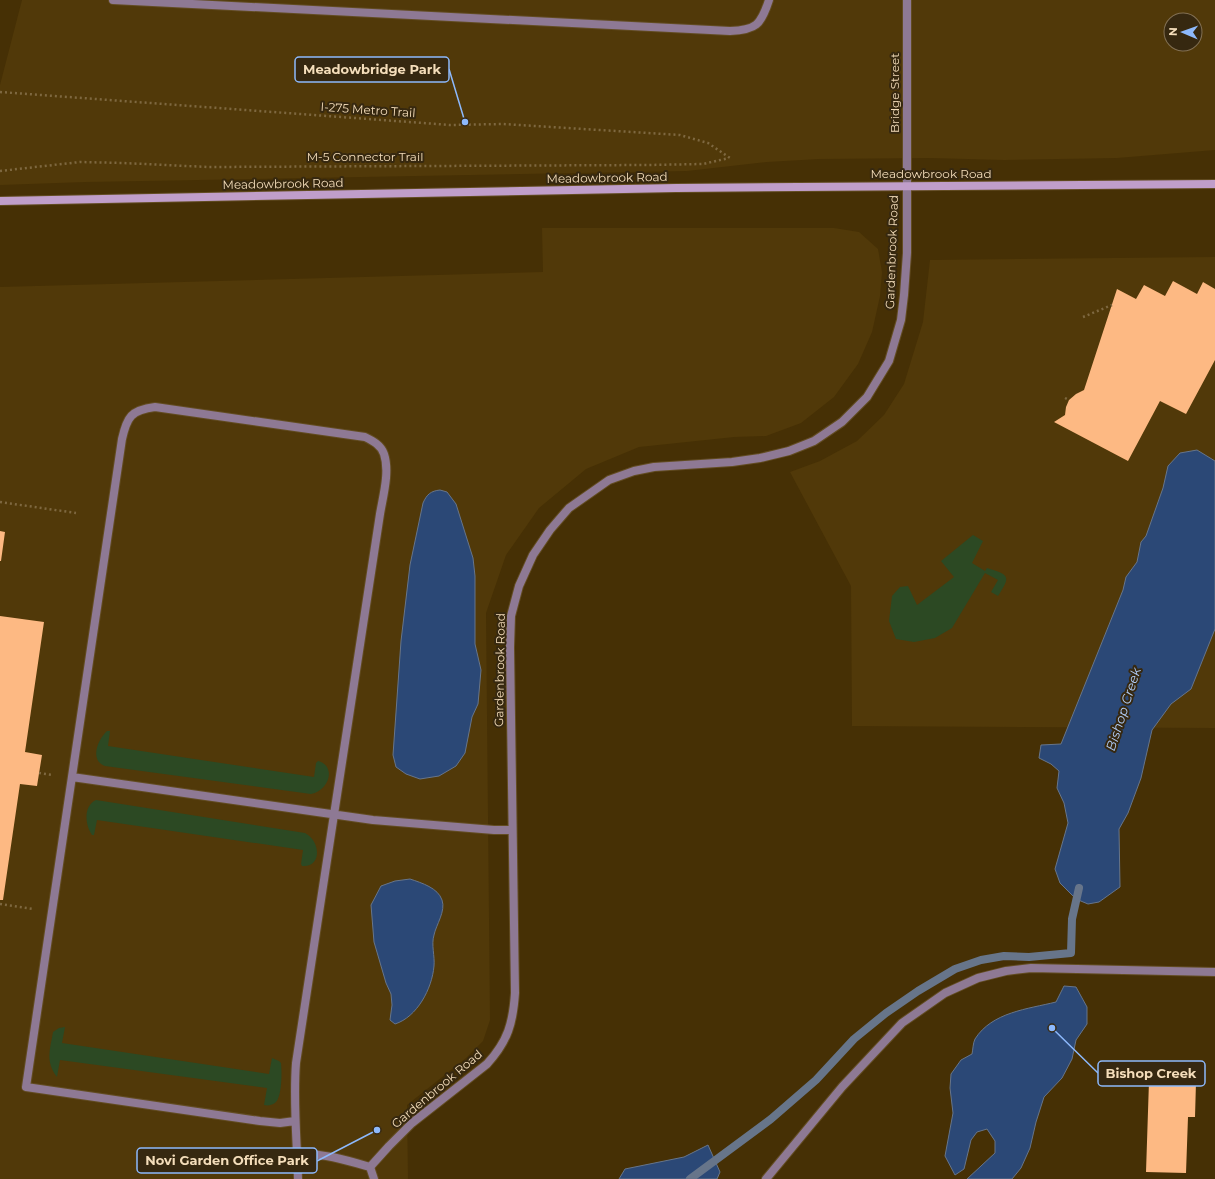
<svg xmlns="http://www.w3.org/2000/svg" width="1215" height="1179" font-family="Montserrat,sans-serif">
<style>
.built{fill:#513909;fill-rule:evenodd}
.green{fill:#2c4923}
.water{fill:#2b4876;stroke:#67758a}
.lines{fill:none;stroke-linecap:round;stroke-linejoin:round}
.stream{stroke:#67758a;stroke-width:8}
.building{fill:#fdb983}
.lane-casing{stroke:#624c22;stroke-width:10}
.street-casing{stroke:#624c22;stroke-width:10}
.secondary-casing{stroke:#624c22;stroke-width:10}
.path{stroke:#7e6840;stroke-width:2.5;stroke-dasharray:2 3;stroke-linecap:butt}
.lane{stroke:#8e7994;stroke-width:8}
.street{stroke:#8e7994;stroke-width:8}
.secondary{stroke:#c09eca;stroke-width:8}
.labels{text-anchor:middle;stroke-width:4;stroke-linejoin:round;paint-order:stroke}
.street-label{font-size:12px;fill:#f4ddba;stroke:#362810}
.water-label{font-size:13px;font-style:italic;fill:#b1cefa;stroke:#362810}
.leader{fill:none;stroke:#8db9fc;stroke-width:1.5}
.callout-dot{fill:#8db9fc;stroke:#362810;stroke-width:1.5}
.callout{fill:#362810;stroke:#8db9fc;stroke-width:1.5}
.callout-label{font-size:13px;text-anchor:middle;font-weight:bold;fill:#f4ddba}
</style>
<rect width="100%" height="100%" fill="#463005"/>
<!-- built -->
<path class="built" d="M22 0H1215V150L1117 158 1004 160 930 158 819 159 767 162 687 171 86 182 0 185V85ZM1171 20H1195V44H1171Z
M542 228H834L859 232 878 249 882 272 880 296 872 332 858 364 834 397 801 423 766 436 734 437 639 447 586 469 539 508 506 555 486 613 490 1020 483 1041 466 1058 407 1105 408 1179H0V287L543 272Z
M1215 257V728L852 726 851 586 790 472 820 461 857 441 884 415 904 384 923 322 930 260Z"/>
<!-- green -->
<path class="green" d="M973 535 983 541 972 563 985 571 987 568C1011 575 1010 577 998 596L991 592 998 580 985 573 952 628 935 638 914 642 896 639 889 621 892 596 900 587 908 586 917 605 954 577 941 561Z
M107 731H110L108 746 314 777 316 763 318 761C337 766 329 791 311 794L105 766C89 760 98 739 107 731Z
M96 800 305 833C321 841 322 868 302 866L301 864 303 850 97 820 94 835H92C85 825 83 806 96 800Z
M65 1027 62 1043 269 1074 272 1058 279 1061 281 1063C282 1072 282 1095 276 1102 273 1105 268 1106 264 1105L267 1088 60 1060 57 1077C45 1061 50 1050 53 1032L59 1028Z"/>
<!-- water -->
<path class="water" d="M1197 450 1215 461V629L1191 689 1171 704 1152 730 1141 778 1128 813 1119 829 1120 887 1099 902 1088 904 1076 899 1060 883 1055 869 1068 823 1064 803 1057 788 1059 771 1051 764 1039 758 1041 745 1061 744 1123 590 1126 577 1137 562 1141 542 1146 536 1163 488 1168 466 1180 453Z
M440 490 447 492 456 504 473 558 475 576V644L481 670 478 704 472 717 465 753 456 766 439 776 420 779 406 774 396 767 393 755 401 641 410 565 423 503C427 494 431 491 440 490Z
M410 879C422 883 438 888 442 900 446 911 436 925 434 935 431 945 435 956 434 966 432 989 417 1017 395 1024L390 1020 392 1005 391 994 386 983 374 942 371 905 381 886 395 881Z
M1064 986 1076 987 1087 1007V1024L1076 1040 1072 1059 1062 1078 1044 1097 1036 1122 1030 1148 1021 1168 1012 1179H967L995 1153V1141L987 1129 977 1132 971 1140 964 1169 955 1175 945 1156 953 1113 950 1088 951 1074 961 1060 972 1054C973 1049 973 1043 975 1039 992 1012 1028 1009 1056 1002Z
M708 1145 720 1172 717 1179H619L625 1169 684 1157Z"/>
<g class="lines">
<!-- stream -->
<path class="stream" d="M690 1179 771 1119 816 1080 854 1039 886 1013 918 991 955 969 981 960 1004 956 1029 957 1071 953 1072 919 1079 888"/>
</g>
<!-- building -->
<path class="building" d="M1173 281 1197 294 1203 282 1215 289V360L1186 414 1160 401 1128 461 1054 422 1065 415 1066 407 1069 400 1076 394 1084 390 1117 289 1136 299 1144 285 1165 296Z
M0 531 5 532 1 561H0Z
M0 616 44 622 25 752 42 755 37 786 20 784 3 900H0Z
M1149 1081 1196 1082 1195 1117H1188L1186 1173 1146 1172Z"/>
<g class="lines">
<!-- lane casing -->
<g class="lane-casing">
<path id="lane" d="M113 0 730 31C756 30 761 25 769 0
M72 777 373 820 494 830H512
M295 1121 280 1123 260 1121 26 1087 122 439C127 417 131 410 155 407L365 437C373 441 381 445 384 454 390 472 383 496 380 514L296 1063C293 1102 297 1140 298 1179
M298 1154C323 1153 346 1160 370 1167L374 1179
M766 1179 842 1087 902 1023 945 993 978 978 1006 971 1031 968 1215 972"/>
</g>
<!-- street casing -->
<g class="street-casing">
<path id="street" d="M370 1167 389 1146 412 1123 487 1064C508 1041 513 1023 515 993L510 647 511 616 519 586 533 555 550 530 569 508 609 480 634 471 654 467 732 462 760 458 789 451 814 441 842 422 867 397 889 361 901 320 904 295 907 253V0"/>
</g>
<!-- secondary casing -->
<g class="secondary-casing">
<path id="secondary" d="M0 201 676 188 1215 184"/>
</g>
<!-- path -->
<path class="path" d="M0 92 450 125 503 124 680 135 708 143 730 158
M0 171 80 162 123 163 208 167 648 165 703 164 729 158
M1083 317 1112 305
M1065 398 1069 400
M0 502 76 513
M39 773 53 775
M0 904 33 909"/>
<!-- lane -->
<use href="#lane" class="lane"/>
<!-- street -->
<use href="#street" class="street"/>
<!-- secondary -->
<use href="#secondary" class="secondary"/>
</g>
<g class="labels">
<!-- street labels -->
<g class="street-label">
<text transform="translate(895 93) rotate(-90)" y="4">Bridge Street</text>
<text transform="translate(368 110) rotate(4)" y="4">I-275 Metro Trail</text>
<text x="365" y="161">M-5 Connector Trail</text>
<text x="931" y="178">Meadowbrook Road</text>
<text transform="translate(607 178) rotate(-1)" y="4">Meadowbrook Road</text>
<text transform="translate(283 184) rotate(-1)" y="4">Meadowbrook Road</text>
<text transform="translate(892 252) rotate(-88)" y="4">Gardenbrook Road</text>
<text transform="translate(500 670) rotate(-89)" y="4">Gardenbrook Road</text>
<text transform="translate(437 1089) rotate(-40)" y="4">Gardenbrook Road</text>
</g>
<!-- water labels -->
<g class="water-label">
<text transform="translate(1123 709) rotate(-72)" y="5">Bishop Creek</text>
</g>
</g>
<!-- callouts -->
<path class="leader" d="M465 122L449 69M1052 1028L1098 1073M377 1130L317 1161"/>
<g class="callout-dot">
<circle cx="465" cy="122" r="4"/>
<circle cx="1052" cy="1028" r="4"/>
<circle cx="377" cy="1130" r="4"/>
</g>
<g class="callout">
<rect x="295" y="57" width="154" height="25" rx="4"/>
<rect x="1098" y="1061" width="107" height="25" rx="4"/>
<rect x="137" y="1148" width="180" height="25" rx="4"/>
</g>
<g class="callout-label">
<text x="372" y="74">Meadowbridge Park</text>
<text x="1151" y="1078">Bishop Creek</text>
<text x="227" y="1165">Novi Garden Office Park</text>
</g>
<!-- north arrow -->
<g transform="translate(1183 32) rotate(272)"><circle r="19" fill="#362810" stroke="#827054"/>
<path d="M0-3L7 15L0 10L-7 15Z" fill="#8db9fc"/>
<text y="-6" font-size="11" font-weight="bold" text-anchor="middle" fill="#f4ddba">N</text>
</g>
</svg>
